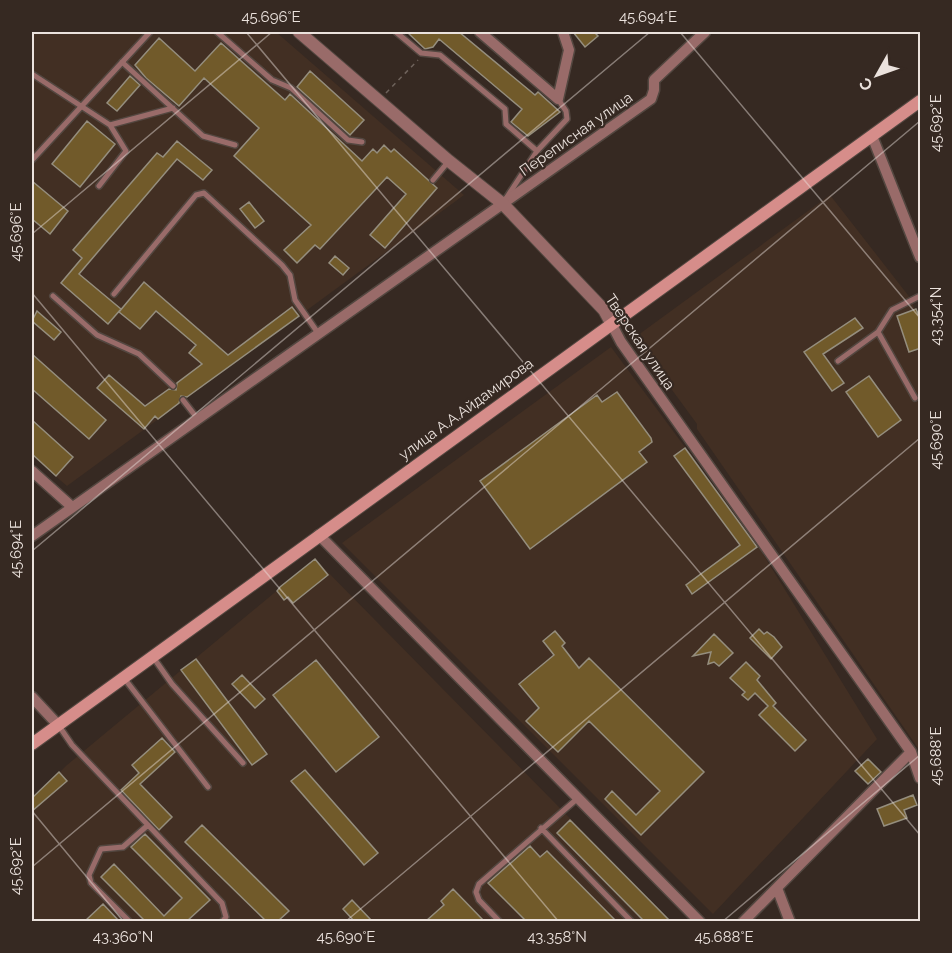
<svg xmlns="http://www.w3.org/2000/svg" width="952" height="953" font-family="Raleway,sans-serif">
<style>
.built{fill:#422f23}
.building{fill:#715a2a;stroke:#958e7e;stroke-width:1.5}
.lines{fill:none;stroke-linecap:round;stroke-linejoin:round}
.service-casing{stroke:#534740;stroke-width:8}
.minor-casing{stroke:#534740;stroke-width:13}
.tertiary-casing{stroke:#534740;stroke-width:14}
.secondary-casing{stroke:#534740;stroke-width:14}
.path{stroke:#6e625b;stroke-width:1.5;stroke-dasharray:4.5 4.5;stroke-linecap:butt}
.service{stroke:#996b69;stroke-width:5}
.minor{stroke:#996b69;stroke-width:10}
.tertiary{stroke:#996b69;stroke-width:12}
.secondary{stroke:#d68d8a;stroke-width:12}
.ticks{fill:none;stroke:#ebe2dd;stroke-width:1.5;stroke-opacity:0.45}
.labels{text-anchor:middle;stroke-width:4.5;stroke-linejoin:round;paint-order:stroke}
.street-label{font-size:15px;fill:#ebe2dd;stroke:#362922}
.neatline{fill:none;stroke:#ebe2dd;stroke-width:2}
.ticks-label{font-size:15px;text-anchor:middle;fill:#ebe2dd}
</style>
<rect width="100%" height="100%" fill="#362922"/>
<!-- built -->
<path class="built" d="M32 32H276L464 195 67 486 32 456Z
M830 195 911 299 920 324V747L918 748 697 429V424L634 338Z
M611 347 758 546 877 739 713 914 342 543Z
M315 559 671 921 32 922V800L67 765Z"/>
<!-- building -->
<path class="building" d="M407 32H459L535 95 538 92 560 112 528 136 511 122 522 109 439 39 433 47 425 49Z
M573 32H594L598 36 585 47Z
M159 38 195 71 221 43 285 100 290 94 362 161 373 149 377 153 384 145 391 152 394 149 437 188 385 248 370 235 406 194 387 177 320 249 315 245 297 263 284 250 311 225 234 156 259 128 204 78 179 106 146 78 135 65Z
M310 71 364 120 350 135 297 87Z
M130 76 140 85 117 111 107 103Z
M87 121 115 144 80 187 52 164Z
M177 141 212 170 203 180 177 159 79 274 121 309 108 324 61 283 82 258 73 250 157 153 163 157Z
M32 181 68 211 50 234 32 219Z
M249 202 264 221 255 228 240 209Z
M335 256 349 268 343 275 329 263Z
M144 282 228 355 292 307 299 316 187 397 181 396 179 403 158 419 155 416 144 429 97 388 109 375 145 406 169 389 176 390 177 383 202 364 189 353 196 345 156 311 140 329 119 312Z
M916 309 921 321V348L909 352 897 316Z
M37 311 61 332 54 340 32 321Z
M855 318 863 328 823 354 844 383 832 391 804 352Z
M32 354 106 420 89 439 32 389Z
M869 376 901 420 878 437 846 392Z
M617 392 651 438 652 442 639 452 647 462 530 549 480 481 597 395 602 402Z
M32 420 73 457 56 476 32 454Z
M685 448 757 547 692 594 686 585 740 545 674 456Z
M315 559 328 575 293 603 288 597 284 600 277 591 280 587Z
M759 629 764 634 767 632 774 637 782 647 771 659 750 638Z
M555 631 565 643 562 646 579 668 589 658 704 772 641 835 605 799 612 791 636 815 660 791 589 721 558 752 526 721 539 708 519 684 554 655 543 641Z
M714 634 733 653 719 666 714 662 708 664 711 652 693 656Z
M196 659 267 754 252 765 181 670Z
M316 660 379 737 336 772 273 695Z
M746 662 760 676 757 680 776 703 773 706 806 740 795 751 759 715 768 706 755 693 748 700 742 695 745 692 730 678Z
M242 675 265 699 255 708 232 684Z
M162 738 175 752 140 784 172 817 159 830 121 790 139 773 132 765Z
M868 759 881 772 868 784 855 771Z
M305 770 378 853 364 865 291 781Z
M59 772 67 781 32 811V798Z
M913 795 917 805 904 810 907 818 884 826 877 809Z
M570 820 670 921H644L557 833Z
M202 825 289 911 278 921H266L185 842Z
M145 834 210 900 187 921H145L101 877 114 864 164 916 182 898 131 847Z
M530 846 540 857 547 851 616 921H526L488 883Z
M453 889 484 921H426L444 905 441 901Z
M352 900 372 921H354L343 909Z
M103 904 119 921H85Z"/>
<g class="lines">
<!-- service casing -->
<g class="service-casing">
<path id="service" d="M217 32 272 80 291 88 348 140 362 142
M396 32 421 53 440 55 505 109 506 124 537 151
M122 62 203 136 235 145
M32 74 110 125 173 108
M32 160 150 32
M433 180 448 162
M99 186 126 151 110 125
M507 197 537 151 567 119 566 111 558 99
M114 294 196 195 204 193 282 265 290 275 295 300 318 333
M53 296 97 335 139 354 173 386
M838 361 878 332
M915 398 878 332 892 310 920 296
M183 400 197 418
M153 657 172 684 243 763
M124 678 208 787
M59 726 72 745 222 903 226 917 222 922
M541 828 632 922
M130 922 91 883 89 875 101 849 123 847 148 825
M500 922 479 900 476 892 479 884 578 798"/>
</g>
<!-- minor casing -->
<g class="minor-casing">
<path id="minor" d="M480 32 558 99 569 50 563 32
M872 136 920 257
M611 323 621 342 911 752 920 778
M32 471 71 506
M319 535 700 922
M32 536 651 99 654 90V80L705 32
M32 697 59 726
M777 888 790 922
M743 922 911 752"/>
</g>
<!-- tertiary casing -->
<g class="tertiary-casing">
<path id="tertiary" d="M299 32 449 161 503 204 604 310 611 323"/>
</g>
<!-- secondary casing -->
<g class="secondary-casing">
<path id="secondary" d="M32 744 920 101"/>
</g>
<!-- path -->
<path class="path" d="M386 93 418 60"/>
<!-- service -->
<use href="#service" class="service"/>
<!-- minor -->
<use href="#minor" class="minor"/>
<!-- tertiary -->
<use href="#tertiary" class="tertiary"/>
<!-- secondary -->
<use href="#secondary" class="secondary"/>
</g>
<!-- ticks -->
<path class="ticks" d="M246 32 920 835M680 32 920 318M32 234 272 32M32 293 559 922M32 551 650 32M32 811 124 922M32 867 920 121M345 922 920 438M722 922 920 755"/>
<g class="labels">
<!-- street labels -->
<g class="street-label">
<text transform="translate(576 134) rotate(-35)" y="5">Переписная улица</text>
<text transform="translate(640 342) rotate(56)" y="5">Тверская улица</text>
<text transform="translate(466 409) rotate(-36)" y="5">улица А.А.Айдамирова</text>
</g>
</g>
<!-- border -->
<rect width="952" height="953" fill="none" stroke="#362922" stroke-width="66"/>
<!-- north arrow -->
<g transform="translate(877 75) rotate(230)" stroke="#362922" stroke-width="4.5" paint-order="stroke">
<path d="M0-4.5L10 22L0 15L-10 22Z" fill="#ebe2dd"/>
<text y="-9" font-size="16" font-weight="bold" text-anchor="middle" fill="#ebe2dd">С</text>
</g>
<rect x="33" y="33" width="886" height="887" class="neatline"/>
<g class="ticks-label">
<text x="271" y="22">45.696°E</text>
<text x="648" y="22">45.694°E</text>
<text transform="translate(936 123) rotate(-90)" y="5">45.692°E</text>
<text transform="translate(16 232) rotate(-90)" y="5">45.696°E</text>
<text transform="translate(936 316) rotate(-90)" y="5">43.354°N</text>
<text transform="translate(936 440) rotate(-90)" y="5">45.690°E</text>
<text transform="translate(16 549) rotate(-90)" y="5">45.694°E</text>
<text transform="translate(936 756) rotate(-90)" y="5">45.688°E</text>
<text transform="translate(16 866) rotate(-90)" y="5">45.692°E</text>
<text x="123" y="942">43.360°N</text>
<text x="346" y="942">45.690°E</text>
<text x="557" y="942">43.358°N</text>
<text x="724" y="942">45.688°E</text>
</g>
</svg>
